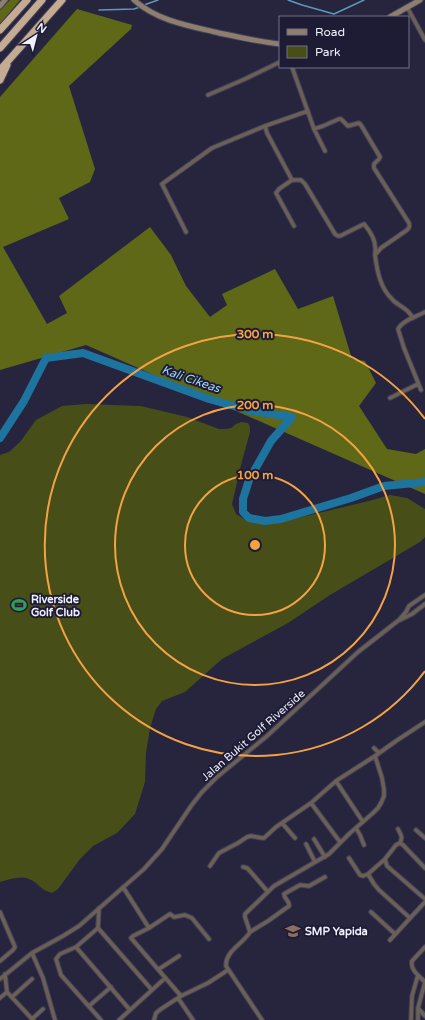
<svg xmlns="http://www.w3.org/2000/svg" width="425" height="1020" font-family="'Varela Round',sans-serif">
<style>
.green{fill:#474e18}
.forest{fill:#5e6817}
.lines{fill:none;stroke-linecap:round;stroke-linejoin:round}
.stream{stroke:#5c99bb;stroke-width:1.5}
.river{stroke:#1d749e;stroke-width:8}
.street-casing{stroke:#434159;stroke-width:5.5}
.secondary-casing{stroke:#434159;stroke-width:7}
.highway-casing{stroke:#434159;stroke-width:9}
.street{stroke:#6a6055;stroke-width:3.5}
.secondary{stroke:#8e7e6d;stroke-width:5}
.highway{stroke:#c4ab91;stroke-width:7}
.ring{fill:none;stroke:#f4a344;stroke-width:2}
.labels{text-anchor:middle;stroke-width:4;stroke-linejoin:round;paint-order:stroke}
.poi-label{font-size:11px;font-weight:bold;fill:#f0f0fe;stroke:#1e1b34;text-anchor:start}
.street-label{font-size:11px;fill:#f0f0fe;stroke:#1e1b34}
.water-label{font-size:12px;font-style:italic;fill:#9ad6fa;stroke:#1e1b34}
.centre{fill:#f4a344;stroke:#1e1b34;stroke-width:2}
.ring-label{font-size:12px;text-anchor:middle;font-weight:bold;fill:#f4a344;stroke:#1e1b34;stroke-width:4;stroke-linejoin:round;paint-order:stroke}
</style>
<rect width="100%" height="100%" fill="#27253e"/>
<!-- green -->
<path class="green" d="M86 404 141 406 187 417 219 429H226L231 428 236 424 241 422 248 423 250 427V432L242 461 232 504 236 514 244 519 262 523 293 519 369 501 390 495 407 498 425 509V537L420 542 330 595 288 623 222 659 185 692 162 701 156 709 150 728 146 753 145 782 135 814 117 833 93 846 80 859 58 889 52 893C41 890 42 887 33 881 23 874 11 879 0 882V455L9 452 20 442 36 420 62 406Z"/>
<!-- forest -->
<path class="forest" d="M10 0H20L0 24V10Z
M77 9 132 25 131 29 69 86 95 169 90 182 59 198 69 219 3 247 47 324 67 313 59 296 150 227 171 255 186 286 210 317 227 305 222 294 275 269 298 309 333 296 352 359 365 361 376 383 359 406 387 449 416 454 425 449V494L86 345 0 370V97Z"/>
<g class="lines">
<!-- stream -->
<path class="stream" d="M288 0 302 5 334 14 364 0
M144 5 158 0
M99 10 134 9 140 7"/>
<!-- river -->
<path class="river" d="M0 438 24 401 46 358 83 353 209 399 252 411 292 417 271 441 249 480 243 499V512L249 518 265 521 281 519 351 498 384 486 425 482"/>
<!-- street casing -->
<g class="street-casing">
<path id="street" d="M407 7 425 40
M292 67 314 129 323 126 339 119H341L348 126 359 123 361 125 380 157 379 159 374 164V168L409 223C410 227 409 228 407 230L381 248 375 255C377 270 380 288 392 299 395 303 400 305 405 309 408 311 411 315 413 318
M208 95 245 79 280 62
M308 111 265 126 267 133 292 180H301L305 184 335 234 338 236H340L364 224C371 232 377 242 375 253
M314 129 325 151
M292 180 279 189 276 193 294 226
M186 232 162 184 212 148 265 126
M421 390 404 348 398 329C403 320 416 317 425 312
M390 398 418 384
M400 620 412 614 425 604
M374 748 379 753
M336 781 363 822
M311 803 340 842
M282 823 295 838
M356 828 360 835 364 845
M398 829C401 835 403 837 400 843
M416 830 425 838
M314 839 325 857
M306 844 315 862
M349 858 360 875 363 876 368 874
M385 859 368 874 374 884 379 890 410 918
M210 866 219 853 238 843 247 837 251 836 262 838H264L276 827 311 803 336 781 375 756
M243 867 247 868 249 870 268 892
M425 868 403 845 400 843 396 845 385 859 387 866 425 899
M123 887 149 928
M99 908 98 928 76 947 60 954 56 959 61 975 101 1020
M0 912 15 947 13 950 0 961
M371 912 395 934
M98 928 152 990
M250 932 268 921 289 906C290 901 284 899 284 894L300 885 309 886 325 877
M390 940 425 902
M76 947 130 1010
M425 947 412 961C410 970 419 976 425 982
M32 953 43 978 55 1020
M159 969 179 956
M0 979 32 953 63 936 79 926 144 869 162 849 191 806 202 792 217 777 267 736 358 652 399 620 406 612 409 606 425 595
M7 992 33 1020
M181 996 131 938 133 936 149 928 170 914 174 917 185 915 192 918 209 939
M12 997 32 979
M0 998 7 992 5 974
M178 998 193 1020
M89 1006 111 987
M418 1008 425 1016
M32 1019 43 1009
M119 1020 163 980
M154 1020 156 1013 161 1009 181 996 208 983 228 970
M262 1020 226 966C225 951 244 943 250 932L245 917V914L274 886 329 854 350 833 373 813 378 808 381 803 384 796V790L382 778 375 756 396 741 425 722
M411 1020 412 996 418 975
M418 1020V1008L425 982"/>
</g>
<!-- secondary casing -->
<g class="secondary-casing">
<path id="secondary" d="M134 0C157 21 190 26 219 33 240 37 259 42 280 44
M0 6 5 0
M390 17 420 0"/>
</g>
<!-- highway casing -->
<g class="highway-casing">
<path id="highway" d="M0 30 27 0
M0 48 42 0
M0 70 62 0
M0 80 7 65"/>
</g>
<!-- street -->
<use href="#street" class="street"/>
<!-- secondary -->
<use href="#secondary" class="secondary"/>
<!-- highway -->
<use href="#highway" class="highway"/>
</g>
<!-- distance rings -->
<g class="ring">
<circle cx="255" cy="545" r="70"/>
<circle cx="255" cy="545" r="140"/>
<path d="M425 671A211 211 0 1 1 425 419"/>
</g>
<!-- icons -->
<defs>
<g id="stadium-bare" transform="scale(1.2)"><path d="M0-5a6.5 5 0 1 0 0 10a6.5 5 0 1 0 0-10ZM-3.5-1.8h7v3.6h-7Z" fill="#2e9e5b" stroke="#1e1b34" stroke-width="2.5" paint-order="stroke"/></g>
<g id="school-bare" transform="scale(1.2)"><path d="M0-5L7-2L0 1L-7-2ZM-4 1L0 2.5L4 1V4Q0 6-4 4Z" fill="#8d6e63" stroke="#1e1b34" stroke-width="2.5" paint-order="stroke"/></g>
</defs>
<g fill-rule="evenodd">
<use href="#stadium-bare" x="19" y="605"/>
<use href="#school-bare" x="293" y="931"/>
</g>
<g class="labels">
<!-- poi labels -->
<g class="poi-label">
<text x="31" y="603">Riverside<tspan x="31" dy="13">Golf Club</tspan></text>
<text x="305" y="935">SMP Yapida</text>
</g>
<!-- street labels -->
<g class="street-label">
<text transform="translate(253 735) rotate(-41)" y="4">Jalan Bukit Golf Riverside</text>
</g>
<!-- water labels -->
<g class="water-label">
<text transform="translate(191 379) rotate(19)" y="4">Kali Cikeas</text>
</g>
</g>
<circle cx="255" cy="545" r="6" class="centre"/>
<g class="ring-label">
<text x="255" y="338">300 m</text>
<text x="255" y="409">200 m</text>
<text x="255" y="479">100 m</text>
</g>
<!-- legend -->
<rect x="279" y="16" width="130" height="52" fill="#1e1b34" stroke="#727085"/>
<rect x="287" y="29" width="20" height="6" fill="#8e7e6d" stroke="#727085"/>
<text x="315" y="36" font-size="12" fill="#f0f0fe">Road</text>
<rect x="287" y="46" width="20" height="12" fill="#474e18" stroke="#727085"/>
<text x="315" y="56" font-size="12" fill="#f0f0fe">Park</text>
<!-- north arrow -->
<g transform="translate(36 36) rotate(36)" stroke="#1e1b34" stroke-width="3" paint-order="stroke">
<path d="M0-3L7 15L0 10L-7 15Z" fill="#f0f0fe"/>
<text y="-6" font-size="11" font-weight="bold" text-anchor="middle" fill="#f0f0fe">N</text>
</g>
</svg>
